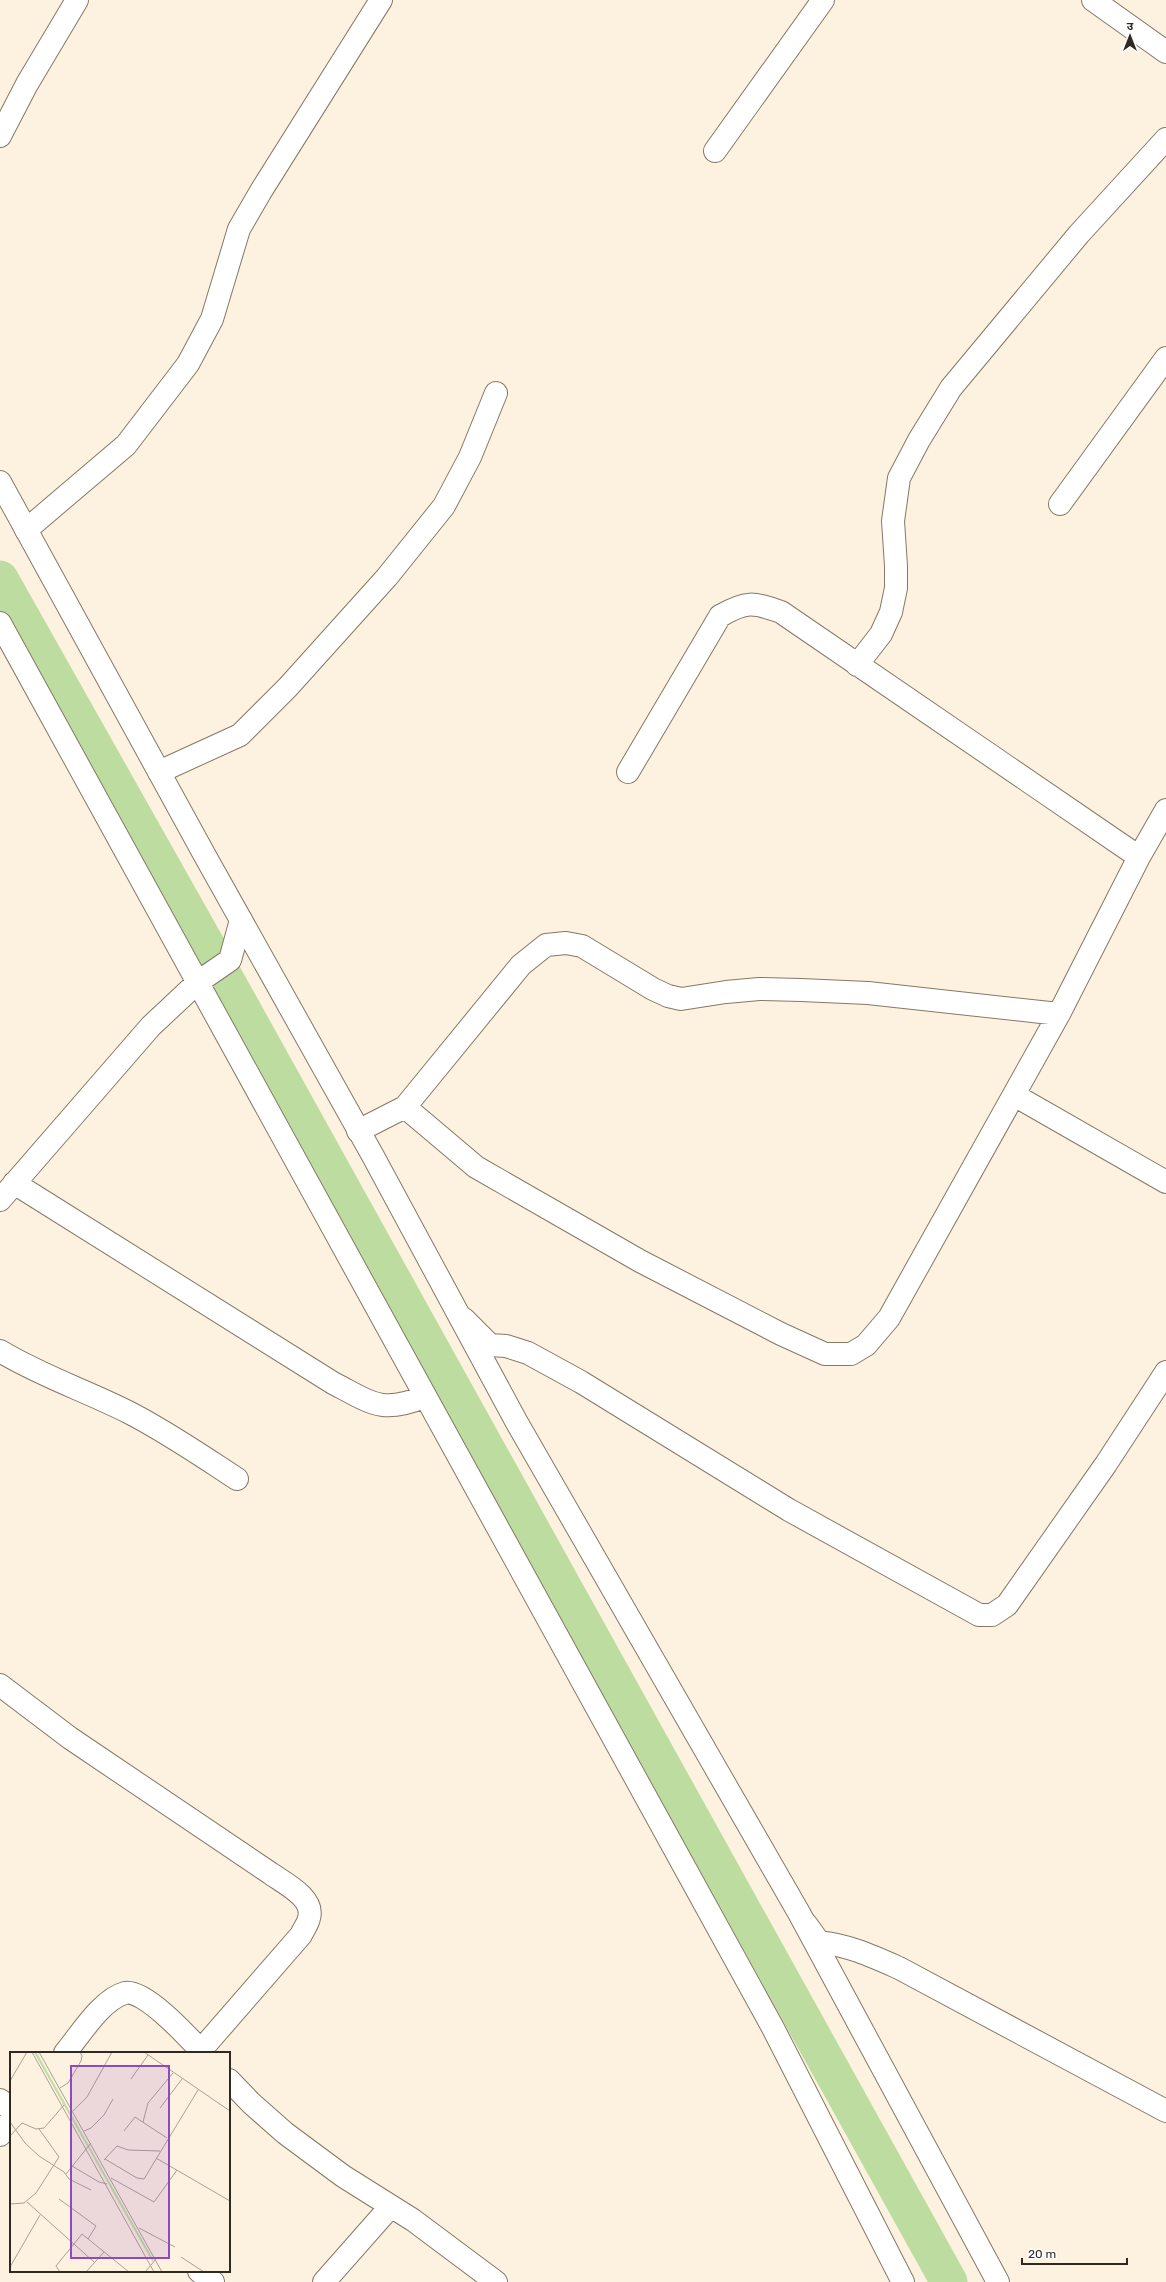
<svg xmlns="http://www.w3.org/2000/svg" width="1166" height="2282" font-family="Rubik,'Noto Sans Devanagari',sans-serif">
<style>
.lines{fill:none;stroke-linecap:round;stroke-linejoin:round}
.canal{stroke:#bddda0;stroke-width:37}
.minor-casing{stroke:#857965;stroke-width:24}
.tertiary-casing{stroke:#857965;stroke-width:24}
.minor{stroke:#fff;stroke-width:22}
.tertiary{stroke:#fff;stroke-width:22}
.inset-river{fill:none;stroke:#bddda0;stroke-width:2}
.inset-road{fill:none;stroke:#aaa194;stroke-width:1}
.view{fill:#8f4abd;fill-opacity:0.15;stroke:#8f4abd;stroke-width:2}
.inset-edge{fill:none;stroke:#2e2921;stroke-width:2}
</style>
<rect width="100%" height="100%" fill="#fdf1e0"/>
<g class="lines">
<!-- canal -->
<path class="canal" d="M0 579 230 987 949 2282"/>
<!-- minor casing -->
<g class="minor-casing">
<path id="minor" d="M1093 0 1166 52
M0 136 27 84 77 0
M715 151 823 0
M1060 504 1166 358
M26 530 126 445 188 364 212 319 239 229 261 191 381 0
M0 623 773 2028 903 2282
M857 665 881 634 891 612 896 588V566L893 521 899 478 919 440 951 388 1079 234 1166 139
M159 772 240 735 288 687 387 577 444 506 470 457 496 393
M628 772 720 616C746 601 753 602 781 612L1139 857
M1014 1095 1166 1182
M405 1107 476 1167 640 1261 781 1334 825 1354H851L866 1345 889 1318 1059 1014 1139 857 1166 810
M358 1131 405 1107 521 965 546 945 566 943 582 946 653 989 668 996 681 999 726 992 759 989 801 990 868 993 1059 1014
M14 1183 333 1383C372 1403 381 1414 424 1397
M0 1200 151 1026 198 982 230 960 241 920
M464 1319 490 1345 506 1346 528 1353 581 1382 789 1510 979 1615H992L1007 1605 1106 1464 1166 1372
M0 1351C41 1376 87 1391 130 1413 167 1432 202 1456 237 1479
M0 1685 70 1738 270 1873C284 1883 315 1898 309 1918 308 1924 303 1930 301 1935L201 2050
M806 1924 819 1942C848 1945 872 1956 899 1968L1166 2111
M65 2053C80 2035 102 1999 125 1993 144 1988 190 2039 203 2053
M229 2080 251 2103 285 2133 343 2176 413 2220 496 2282
M0 2100 11 2110
M0 2135 11 2120
M199 2271 213 2282
M324 2282 391 2206"/>
</g>
<!-- tertiary casing -->
<g class="tertiary-casing">
<path id="tertiary" d="M0 482 204 854 373 1156 516 1421 799 1913 998 2282"/>
</g>
<!-- minor -->
<use href="#minor" class="minor"/>
<!-- tertiary -->
<use href="#tertiary" class="tertiary"/>
</g>
<!-- overview -->
<g transform="translate(10 2052)">
<rect width="220" height="220" fill="#fdf1e0"/>
<path class="inset-river" d="M25 0 143 209"/>
<path class="inset-road" d="M22 0 144 220M29 0 152 220M134 0 220 59M121 27 138 3M0 29 17 0M50 36 58 31 71 9 72 4 70 0M150 56 172 27M63 59 77 45 102 0M0 70 15 91 29 104 54 120 59 127 81 138M133 70 138 51 163 21M74 79 81 76 94 63 103 47M114 79 125 65 157 86M0 84 12 71 26 77 34 76 54 53M146 106 220 149M95 107 127 126 134 127 188 38M94 108 107 94 118 98 150 99M62 114 89 130 97 132M56 122 81 91M101 126 144 150 167 118M49 147 86 174 78 187M17 150 84 210M0 152 14 151 26 141 49 105 29 77M129 176 165 195M171 205 194 220M0 215 30 163M50 220 46 214 72 182 119 220M76 220 94 200M135 220 146 207"/>
<path class="view" d="M61 14H159V206H61Z"/>
<rect width="220" height="220" class="inset-edge"/>
</g>
<!-- north arrow -->
<g transform="translate(1130 36)" stroke="#ffffff" stroke-width="3" paint-order="stroke">
<path d="M0-3L7 15L0 10L-7 15Z" fill="#2e2921"/>
<text y="-6" font-size="11" font-weight="bold" text-anchor="middle" fill="#2e2921">उ</text>
</g>
<!-- scale -->
<path d="M1022 2258v6h105v-6" fill="none" stroke="#2e2921" stroke-width="2"/>
<text x="1028" y="2258" font-size="12" fill="#2e2921" stroke="#ffffff" stroke-width="3" paint-order="stroke">20 m</text>
</svg>
